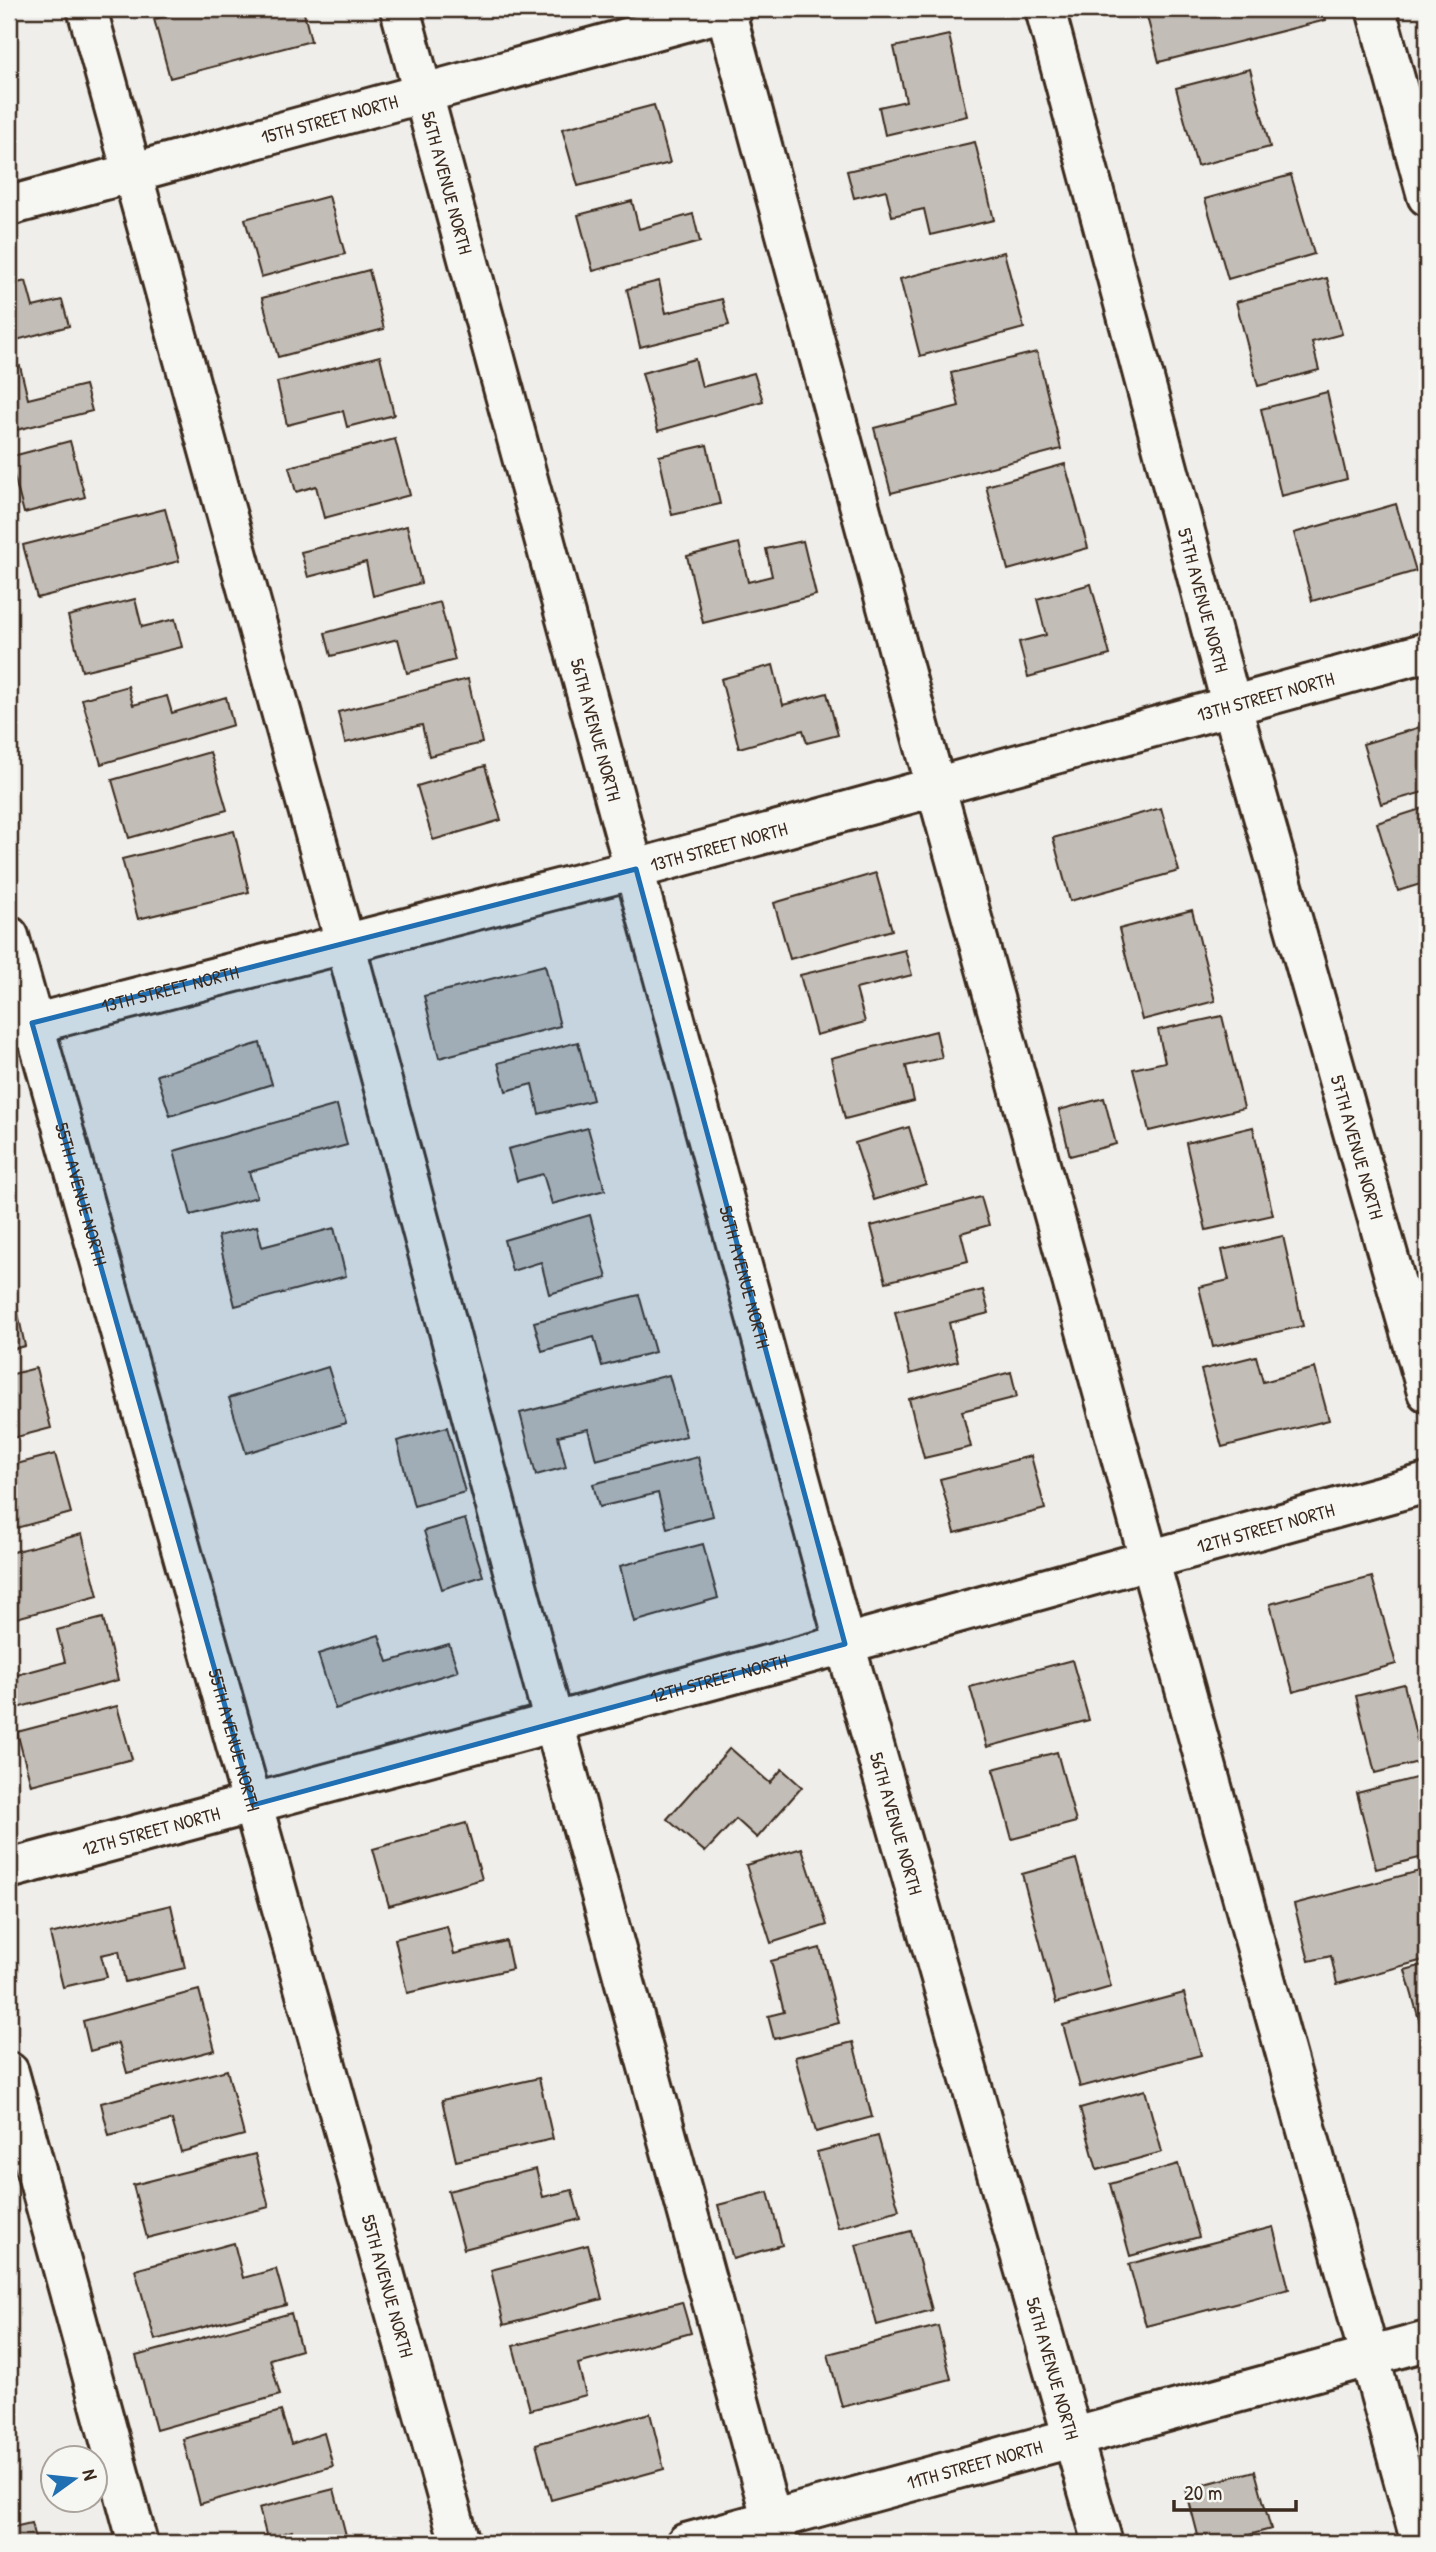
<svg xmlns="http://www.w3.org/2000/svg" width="1436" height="2552" font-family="'Patrick Hand',sans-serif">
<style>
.building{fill:#c2bdb7;stroke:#3b2a1e;stroke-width:2}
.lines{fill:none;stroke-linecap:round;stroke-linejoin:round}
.minor-casing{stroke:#3b2a1e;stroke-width:44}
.minor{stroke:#f6f6f2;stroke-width:38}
.marked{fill:#1f6fb2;fill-opacity:0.2;stroke:#1f6fb2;stroke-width:5;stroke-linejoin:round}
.labels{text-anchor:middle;stroke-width:6;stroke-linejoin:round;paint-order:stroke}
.street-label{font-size:19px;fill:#3b2a1e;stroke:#f6f6f2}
</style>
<rect width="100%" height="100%" fill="#efeeea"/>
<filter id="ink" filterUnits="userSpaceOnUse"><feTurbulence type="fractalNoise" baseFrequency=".0143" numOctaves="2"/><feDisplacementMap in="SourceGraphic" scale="14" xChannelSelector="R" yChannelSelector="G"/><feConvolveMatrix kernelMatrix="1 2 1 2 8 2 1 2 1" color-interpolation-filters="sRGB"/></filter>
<g filter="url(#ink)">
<!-- building -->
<path class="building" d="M195 9H303L311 41 170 78 154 19Z
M1145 9H1323L1326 20 1159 62Z
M949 35 967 116 885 135 879 107 906 101 894 47Z
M1250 69 1270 147 1197 166 1176 88Z
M654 105 670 163 578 186 562 129Z
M975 142 994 220 930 235 924 209 892 216 886 190 854 198 847 171Z
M1291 175 1314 254 1228 279 1205 199Z
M329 196 345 254 261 277 245 219Z
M632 201 639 229 693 214 700 242 593 271 578 215Z
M1004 252 1024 328 920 356 900 279Z
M369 270 384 329 278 357 262 298Z
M1327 278 1342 334 1312 342 1319 370 1258 386 1236 302Z
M26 281 33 307 62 300 69 326 9 342V285Z
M659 281 666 313 722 299 729 325 640 347 627 289Z
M1037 352 1061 449 891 493 874 428 959 406 951 373Z
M380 356 394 415 347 427 343 411 287 425 277 382Z
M695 359 702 387 754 373 763 401 658 431 642 373Z
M20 366 28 399 85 385 92 411 9 432V369Z
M1327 392 1347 479 1281 496 1261 409Z
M395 439 410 495 324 518 316 486 296 492 289 467Z
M70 441 85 497 24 513 9 457Z
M707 445 720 504 672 515 659 456Z
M1065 464 1088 548 1008 570 986 486Z
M1396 504 1416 571 1312 601 1294 533Z
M165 509 179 561 37 598 23 545Z
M407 526 421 583 373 596 366 562 308 577 301 552Z
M803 541 816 595 703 623 687 556 739 543 748 582 772 576 766 549Z
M1091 584 1110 655 1028 677 1019 642 1046 635 1037 599Z
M135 599 142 627 175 619 182 647 82 671 68 616Z
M440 602 455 660 407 673 398 639 331 656 325 633Z
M773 665 783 705 827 693 838 735 807 743 803 730 739 748 721 679Z
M468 679 482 743 429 756 422 725 345 743 338 712Z
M128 686 133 705 167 696 172 713 226 697 233 725 101 764 82 699Z
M1427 725V791L1381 804 1363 744Z
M210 752 227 810 129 838 112 780Z
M485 766 501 820 433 840 417 786Z
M1427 807V882L1398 891 1377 823Z
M1161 808 1179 871 1070 901 1053 838Z
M234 831 249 892 138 919 122 859Z
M876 873 892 930 790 959 774 903Z
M1192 910 1215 1001 1142 1020 1119 929Z
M905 950 912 975 856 989 865 1022 816 1035 800 975Z
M545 965 560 1026 439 1058 424 996Z
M1222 1016 1244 1108 1149 1131 1133 1069 1165 1062 1158 1030Z
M936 1031 942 1058 906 1066 914 1101 845 1119 831 1058Z
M578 1042 593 1100 539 1114 532 1084 506 1091 498 1063Z
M260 1043 272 1084 170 1116 157 1075Z
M1104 1098 1116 1144 1070 1156 1059 1110Z
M337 1105 347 1145 249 1172 257 1197 191 1215 174 1151Z
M909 1127 926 1184 874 1200 855 1143Z
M1253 1127 1273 1215 1206 1230 1186 1143Z
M588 1128 605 1190 552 1204 543 1174 517 1181 508 1149Z
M981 1197 989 1225 961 1233 968 1261 886 1282 871 1226Z
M590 1215 607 1278 549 1294 541 1262 512 1271 504 1240Z
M257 1226 262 1247 334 1228 346 1276 235 1306 218 1236Z
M1283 1236 1303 1326 1213 1347 1199 1287 1229 1280 1222 1250Z
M12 1285 25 1346 9 1350V1286Z
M983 1290 989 1313 949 1323 958 1361 910 1374 895 1312Z
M639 1295 655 1352 602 1366 594 1337 542 1351 534 1322Z
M1256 1356 1263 1382 1315 1368 1329 1420 1222 1447 1201 1370Z
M328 1367 346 1423 246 1453 229 1398Z
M36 1368 51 1428 9 1439V1375Z
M1011 1372 1017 1397 962 1411 971 1447 924 1458 909 1399Z
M669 1375 686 1436 596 1460 588 1429 558 1436 566 1467 536 1475 520 1413Z
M447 1427 465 1492 414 1506 397 1441Z
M55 1454 71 1513 9 1530 11 1498 9 1466Z
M1031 1456 1045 1509 955 1533 940 1479Z
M698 1457 713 1516 667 1528 658 1493 599 1507 593 1484Z
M465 1519 483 1576 442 1589 424 1531Z
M82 1534 98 1596 9 1620V1587L12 1586 9 1575V1553Z
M703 1544 718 1598 634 1622 620 1566Z
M1372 1577 1396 1664 1293 1692 1270 1604Z
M103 1618 118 1680 10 1710 9 1677 65 1662 57 1630Z
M379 1635 388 1662 449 1644 458 1671 335 1709 318 1654Z
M1072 1660 1089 1720 987 1747 970 1687Z
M1404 1684 1422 1761 1375 1773 1356 1696Z
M117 1706 132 1759 31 1785 17 1732Z
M730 1748 770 1783 782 1769 802 1787 757 1838 736 1819 705 1852 667 1819Z
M1057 1752 1076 1822 1012 1839 993 1769Z
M1427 1775V1856L1376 1869 1357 1793Z
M466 1823 482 1879 389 1906 373 1849Z
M802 1848 827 1925 771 1943 746 1865Z
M1076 1859 1111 1987 1056 2003 1022 1874Z
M1427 1869V1959L1337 1984 1331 1956 1309 1961 1294 1904Z
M171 1905 185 1968 125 1982 119 1951 101 1955 107 1977 63 1987 50 1934Z
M447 1926 454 1954 506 1941 512 1969 407 1993 395 1939Z
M820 1948 839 2023 774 2039 768 2016 784 2012 771 1961Z
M1427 1964V2048L1405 1970Z
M199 1990 215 2050 127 2073 119 2043 90 2051 83 2021Z
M1184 1993 1201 2055 1080 2087 1063 2025Z
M853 2042 872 2117 816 2132 795 2057Z
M227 2070 244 2135 181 2152 172 2120 109 2136 101 2103Z
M539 2078 553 2139 456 2161 442 2100Z
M1145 2090 1162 2152 1097 2170 1080 2108Z
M878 2136 899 2210 838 2228 817 2152Z
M255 2154 269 2207 147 2238 133 2185Z
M1178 2164 1199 2237 1130 2256 1110 2184Z
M536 2169 543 2197 572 2190 580 2219 464 2249 448 2191Z
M768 2192 782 2245 733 2259 718 2205Z
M1273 2227 1289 2289 1146 2326 1129 2264Z
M911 2231 932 2310 877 2325 856 2245Z
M234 2243 243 2278 276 2269 286 2305 155 2340 135 2270Z
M588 2245 602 2299 504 2325 491 2270Z
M682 2302 691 2333 578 2364 586 2395 530 2410 513 2346Z
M291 2313 301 2350 270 2359 280 2395 156 2430 136 2356Z
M938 2326 951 2379 842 2407 828 2354Z
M281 2411 291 2444 324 2433 333 2466 200 2504 183 2439Z
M650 2413 664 2469 551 2500 536 2444Z
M1255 2471 1271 2529 1219 2543H1200L1186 2489Z
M334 2489 348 2543H295L292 2531 267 2538 259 2508Z
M31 2523 36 2543H9V2528Z
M994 2535 996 2543H965Z"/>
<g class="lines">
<!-- minor casing -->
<g class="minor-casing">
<g id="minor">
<path d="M87 9 345 943 554 1723 778 2543"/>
<path id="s1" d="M400 9 845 1644 1103 2543"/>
<path d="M725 9 936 788 1421 2543"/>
<path id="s2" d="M1045 9 1232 707 1427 1392"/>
<path d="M1376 9 1427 196"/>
<path id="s3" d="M9 206 733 9"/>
<path id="s4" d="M9 936 460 2543"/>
<path id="s5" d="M9 1030 636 869 1427 652"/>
<path id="s6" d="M9 1869 845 1644 1427 1483"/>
<path d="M9 2072 138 2543"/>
<path id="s7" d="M686 2543 1427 2341"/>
</g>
</g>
<!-- minor -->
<use href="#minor" class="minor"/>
</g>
</g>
<!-- marked area -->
<path class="marked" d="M636 869 845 1644 253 1805 32 1023Z"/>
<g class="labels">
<!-- street labels -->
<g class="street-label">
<text dy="7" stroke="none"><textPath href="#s3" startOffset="332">15TH STREET NORTH</textPath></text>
<text dy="7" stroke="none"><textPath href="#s1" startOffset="180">56TH AVENUE NORTH</textPath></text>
<text dy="7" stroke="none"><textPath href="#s2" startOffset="612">57TH AVENUE NORTH</textPath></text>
<text dy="7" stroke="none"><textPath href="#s5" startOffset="1300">13TH STREET NORTH</textPath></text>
<text dy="7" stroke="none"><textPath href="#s1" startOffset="747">56TH AVENUE NORTH</textPath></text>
<text dy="7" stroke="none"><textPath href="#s5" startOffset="733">13TH STREET NORTH</textPath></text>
<text dy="7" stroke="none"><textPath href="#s5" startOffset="166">13TH STREET NORTH</textPath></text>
<text dy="7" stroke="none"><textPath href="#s2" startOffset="1180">57TH AVENUE NORTH</textPath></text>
<text dy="7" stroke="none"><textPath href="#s4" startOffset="268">55TH AVENUE NORTH</textPath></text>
<text dy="7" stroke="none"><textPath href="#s1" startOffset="1314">56TH AVENUE NORTH</textPath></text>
<text dy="7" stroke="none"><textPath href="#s6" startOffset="1302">12TH STREET NORTH</textPath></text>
<text dy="7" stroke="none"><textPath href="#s6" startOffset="735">12TH STREET NORTH</textPath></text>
<text dy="7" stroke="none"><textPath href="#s4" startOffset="835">55TH AVENUE NORTH</textPath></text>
<text dy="7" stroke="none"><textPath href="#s1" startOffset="1881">56TH AVENUE NORTH</textPath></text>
<text dy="7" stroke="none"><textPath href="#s6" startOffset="147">12TH STREET NORTH</textPath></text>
<text dy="7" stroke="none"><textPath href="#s4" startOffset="1402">55TH AVENUE NORTH</textPath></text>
<text dy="7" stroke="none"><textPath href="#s1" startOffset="2448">56TH AVENUE NORTH</textPath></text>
<text dy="7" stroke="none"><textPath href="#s7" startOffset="299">11TH STREET NORTH</textPath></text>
</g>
</g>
<!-- margin -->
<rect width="1436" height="2552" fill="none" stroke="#f6f6f2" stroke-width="35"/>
<rect x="18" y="18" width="1401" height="2517" fill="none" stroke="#3b2a1e" stroke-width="2.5" filter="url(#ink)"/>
<!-- north arrow -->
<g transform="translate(74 2479) rotate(75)"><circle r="33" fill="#f6f6f2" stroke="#aba49d" stroke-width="2"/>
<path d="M0-5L12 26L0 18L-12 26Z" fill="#1f6fb2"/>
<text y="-10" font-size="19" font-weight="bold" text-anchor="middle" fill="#3b2a1e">N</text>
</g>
<!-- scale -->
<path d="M1174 2500v10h122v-10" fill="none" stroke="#3b2a1e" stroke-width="3.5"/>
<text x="1184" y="2500" font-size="21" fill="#3b2a1e" stroke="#f6f6f2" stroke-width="5" paint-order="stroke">20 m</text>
</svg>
